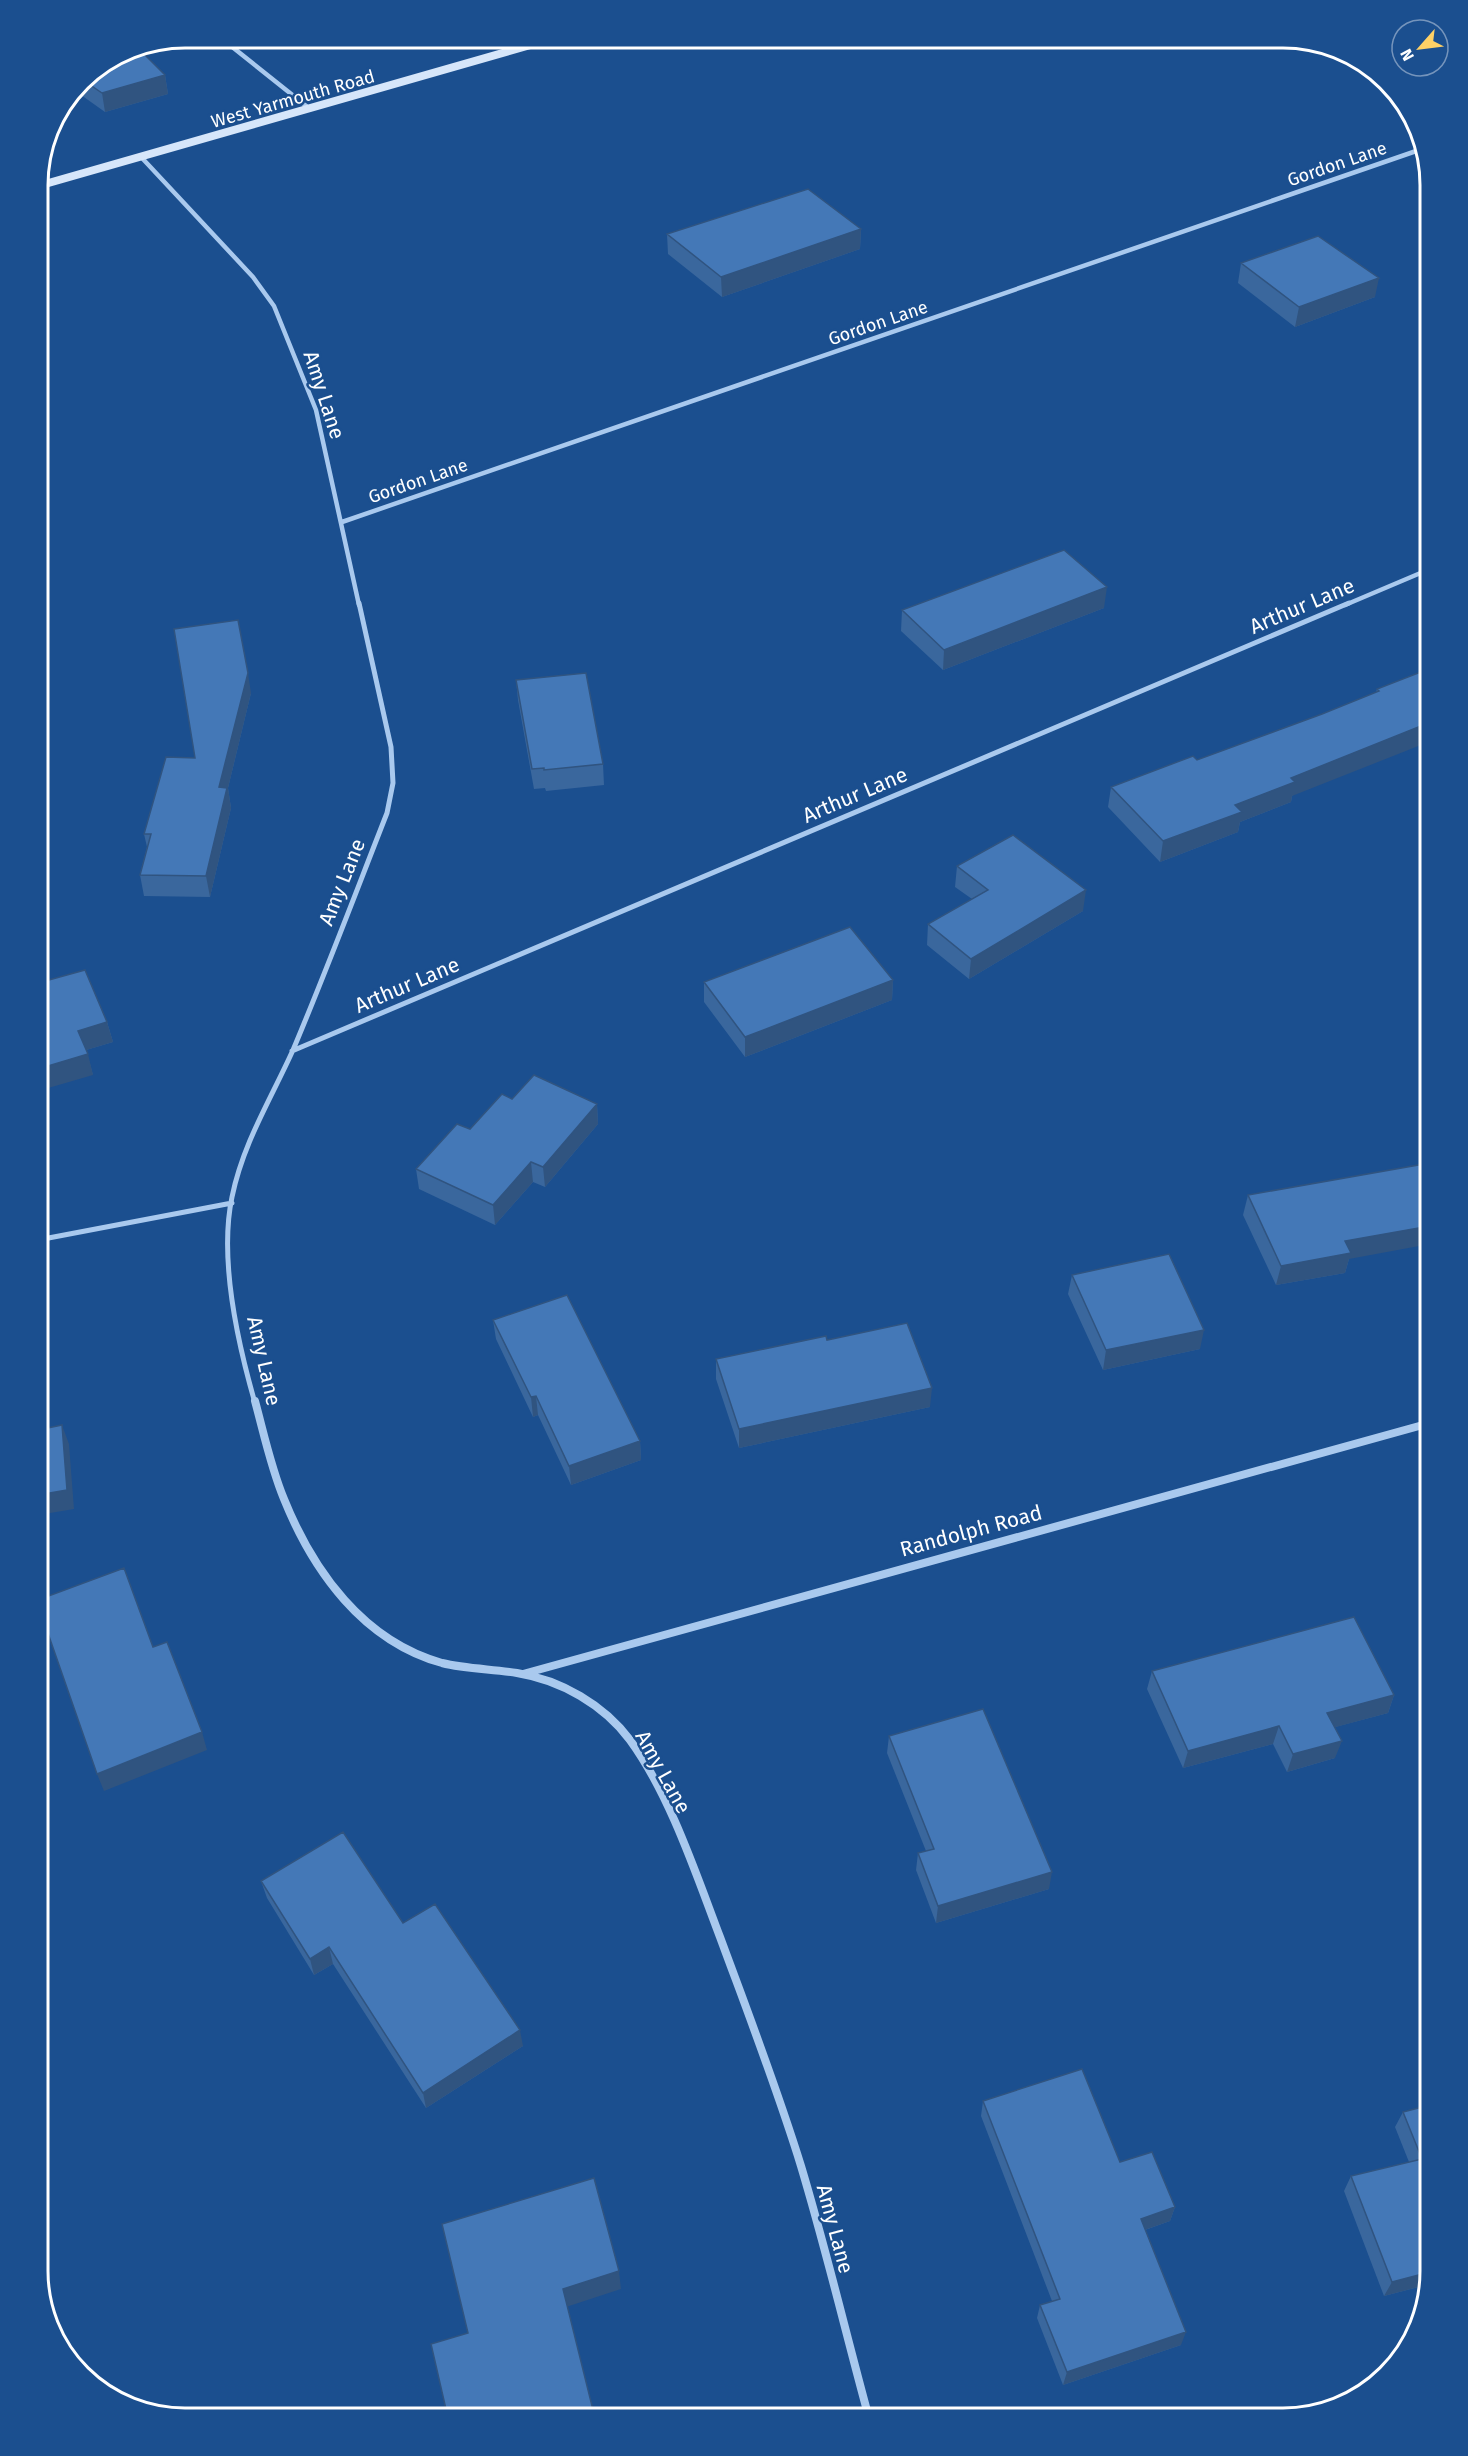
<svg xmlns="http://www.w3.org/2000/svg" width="1468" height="2456" font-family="'Fira Sans',sans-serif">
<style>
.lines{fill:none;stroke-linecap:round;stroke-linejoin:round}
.minor-far2{stroke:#a9c9ee;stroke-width:4.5}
.minor-far1{stroke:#a9c9ee;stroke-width:5}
.minor{stroke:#a9c9ee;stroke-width:8}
.secondary{stroke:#d6e6fa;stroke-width:8}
.wall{fill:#3a679d}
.shaded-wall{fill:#305480}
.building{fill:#4478b7;stroke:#305480;stroke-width:1.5}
.labels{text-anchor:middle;stroke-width:5;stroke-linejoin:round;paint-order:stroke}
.far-street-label{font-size:18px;fill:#fff;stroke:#1b4f8f}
.street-label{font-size:21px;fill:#fff;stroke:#1b4f8f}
.rim{fill:none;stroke:#fff;stroke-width:3}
</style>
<rect width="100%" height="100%" fill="#1b4f8f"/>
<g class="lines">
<!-- minor-far2 -->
<path class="minor-far2" d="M221 38 310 109
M142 158 253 277 274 306 316 410 359 605
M342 522 1422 149
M1345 605 1430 569"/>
<!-- minor-far1 -->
<path class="minor-far1" d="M292 1051 1349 603
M38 1240 232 1203
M255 1403C238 1344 219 1258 232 1197 243 1143 271 1099 293 1050 326 972 356 892 387 813L393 783 391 747 359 603"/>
<!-- minor -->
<path class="minor" d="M255 1401C264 1434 271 1468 284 1499 313 1571 363 1641 442 1663 466 1669 493 1669 517 1673 561 1680 604 1705 630 1740 670 1795 696 1874 720 1937 748 2013 777 2088 801 2166 826 2249 846 2334 869 2418
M523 1674 1430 1423"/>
<!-- secondary -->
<path class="secondary" d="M38 186 555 38"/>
</g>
<!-- wall -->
<path class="wall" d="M129 49 165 75 168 94 105 112 74 90 81 81Z
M861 229 860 249 722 297 668 254 667 234Z
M1241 263 1375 297 1295 327 1238 283Z
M1104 608 943 670 901 631 902 610Z
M1431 668 1292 796 1291 802 1240 822 1238 832 1160 862 1108 807 1111 787 1197 760 1322 714 1376 692 1377 689Z
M516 680 603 764 604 785 546 791 545 788 534 789 518 700Z
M251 693 228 788 231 808 210 897 144 896 140 875 147 847 144 834 195 758Z
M957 866 1083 911 969 979 927 945 928 924 972 899 955 887Z
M893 980 892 1000 745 1057 704 1002V982Z
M38 985 107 1022 113 1042 86 1050 93 1075 44 1006Z
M512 1099 597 1104 598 1124 545 1187 533 1182 495 1225 419 1189 416 1169Z
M1248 1195 1349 1259 1345 1273 1276 1285 1243 1215Z
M1072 1275 1200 1349 1103 1370 1068 1294Z
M493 1320 640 1441 641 1460 571 1485 538 1415 533 1417 496 1339Z
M827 1340 930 1407 739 1448 716 1379V1359Z
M1152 1671 1394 1695 1388 1713 1335 1727V1758L1287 1772 1273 1744 1183 1768 1147 1689Z
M889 1736 1049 1889 936 1923 916 1870 918 1853 926 1851 887 1753Z
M261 1881 403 1923 523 2046 426 2108 333 1964 314 1975 267 1898Z
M983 2101 1120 2162 1175 2207 1170 2221 1145 2230 1181 2345 1063 2385 1037 2318 1040 2305 1052 2301 981 2116Z
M1430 2105V2271L1426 2285 1384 2296 1344 2191 1351 2176 1409 2162 1395 2127 1403 2112Z"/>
<!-- shaded-wall -->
<path class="shaded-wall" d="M165 75 168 94 105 112 102 93Z
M861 229 860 249 722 297 721 277Z
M1379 278 1375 297 1295 327 1299 307Z
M1107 587 1104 608 943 670 944 650Z
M248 673 251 693 228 788 231 808 210 897 206 876 219 787Z
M1431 722V741L1292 796 1291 802 1240 822 1238 832 1160 862 1163 841 1235 805 1291 778Z
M1086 890 1083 911 969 979 971 959Z
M893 980 892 1000 745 1057V1037Z
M107 1022 113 1042 83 1051 78 1031Z
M88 1054 93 1075 38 1091V1069Z
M597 1104 598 1124 545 1187 543 1167Z
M531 1162 533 1182 495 1225 493 1205Z
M1430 1226V1244L1349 1259 1345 1273 1276 1285 1281 1266 1345 1241Z
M1204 1330 1200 1349 1103 1370 1106 1350Z
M932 1388 930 1407 739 1448V1429Z
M536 1396 538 1415 533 1417 531 1397Z
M62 1425 69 1444 74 1509 38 1515V1495Z
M640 1441 641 1460 571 1485 569 1466Z
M1394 1695 1388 1713 1321 1731 1327 1713Z
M1279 1726 1273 1744 1183 1768 1188 1751Z
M202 1732 207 1750 104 1791 97 1774Z
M1342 1741 1335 1758 1287 1772 1293 1754Z
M1052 1872 1049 1889 936 1923 938 1906Z
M329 1947 333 1964 314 1975 310 1959Z
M520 2030 523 2046 426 2108 423 2093Z
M1175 2207 1170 2221 1136 2233 1141 2219Z
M619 2271 621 2289 566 2307 563 2289Z
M1430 2272 1426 2285 1384 2296 1392 2282Z
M1186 2332 1181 2345 1063 2385 1067 2372Z"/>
<!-- building -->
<path class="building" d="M137 47 165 75 102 93 83 80 129 49Z
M808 189 861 229 721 277 667 234Z
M1318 236 1379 278 1299 307 1241 263Z
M1064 550 1107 587 944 650 902 610Z
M238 620 248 673 219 787 227 788 206 876 140 875 151 834H144L166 757 195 758 174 629Z
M1431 668V722L1291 778 1295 782 1235 805 1242 812 1163 841 1111 787 1193 756 1197 760 1322 714 1379 691 1377 689Z
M586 673 603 764 544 770V768L532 769 516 680Z
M1013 835 1086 890 971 959 928 924 988 890 957 866Z
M850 927 893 980 745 1037 704 982Z
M85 970 107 1022 78 1031 88 1054 38 1069V1008L46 1005 38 983Z
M534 1075 597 1104 543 1167 531 1162 493 1205 416 1169 457 1124 470 1129 502 1094 512 1099Z
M1430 1163V1226L1345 1241 1351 1253 1281 1266 1248 1195Z
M1169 1254 1204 1330 1106 1350 1072 1275Z
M567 1295 640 1441 569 1466 536 1396 531 1397 493 1320Z
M907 1323 932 1388 739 1429 716 1359 826 1336 827 1340Z
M62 1425 67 1490 38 1495V1430Z
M124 1568 153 1647 167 1642 202 1732 97 1774 43 1619V1598Z
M1354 1617 1394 1695 1327 1713 1342 1741 1293 1754 1279 1726 1188 1751 1152 1671Z
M983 1709 1052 1872 938 1906 918 1853 934 1849 889 1736Z
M343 1832 403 1923 435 1904 520 2030 423 2093 329 1947 310 1959 261 1881Z
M1082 2069 1120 2162 1152 2152 1175 2207 1141 2219 1186 2332 1067 2372 1040 2305 1060 2299 983 2101Z
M1430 2105V2272L1392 2282 1351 2176 1422 2159 1403 2112Z
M594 2178 619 2271 563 2289 595 2418H448L431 2344 468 2333 442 2224Z"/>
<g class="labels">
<!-- far-street labels -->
<g class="far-street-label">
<text transform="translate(293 99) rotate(-16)" y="6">West Yarmouth Road</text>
<text transform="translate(1337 164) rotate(-19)" y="6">Gordon Lane</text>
<text transform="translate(878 323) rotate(-19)" y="6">Gordon Lane</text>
<text transform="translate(418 481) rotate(-19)" y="6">Gordon Lane</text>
</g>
<!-- street labels -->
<g class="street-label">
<text transform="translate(324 395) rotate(72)" y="7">Amy Lane</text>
<text transform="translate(1302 606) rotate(-23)" y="7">Arthur Lane</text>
<text transform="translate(855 795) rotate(-23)" y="7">Arthur Lane</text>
<text transform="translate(342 882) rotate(-68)" y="7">Amy Lane</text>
<text transform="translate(407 985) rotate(-23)" y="7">Arthur Lane</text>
<text transform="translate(264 1361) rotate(77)" y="7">Amy Lane</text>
<text transform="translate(971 1531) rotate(-15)" y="7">Randolph Road</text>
<text transform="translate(663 1772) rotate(61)" y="7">Amy Lane</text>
<text transform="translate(835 2229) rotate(75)" y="7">Amy Lane</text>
</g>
</g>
<!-- crop -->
<path d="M0 0H1468V2456H0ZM185 48H1283A137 137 0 0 1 1420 185V2271A137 137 0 0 1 1283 2408H185A137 137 0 0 1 48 2271V185A137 137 0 0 1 185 48Z" fill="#1b4f8f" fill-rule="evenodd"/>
<path class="rim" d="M185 48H1283A137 137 0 0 1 1420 185V2271A137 137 0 0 1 1283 2408H185A137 137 0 0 1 48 2271V185A137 137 0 0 1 185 48Z"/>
<!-- north arrow -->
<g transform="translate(1420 48) rotate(242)"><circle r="28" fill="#1b4f8f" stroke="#7695bc" stroke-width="1.5"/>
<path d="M0-4.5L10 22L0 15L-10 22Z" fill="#ffd166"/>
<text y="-9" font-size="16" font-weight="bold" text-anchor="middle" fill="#ffffff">N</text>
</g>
</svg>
